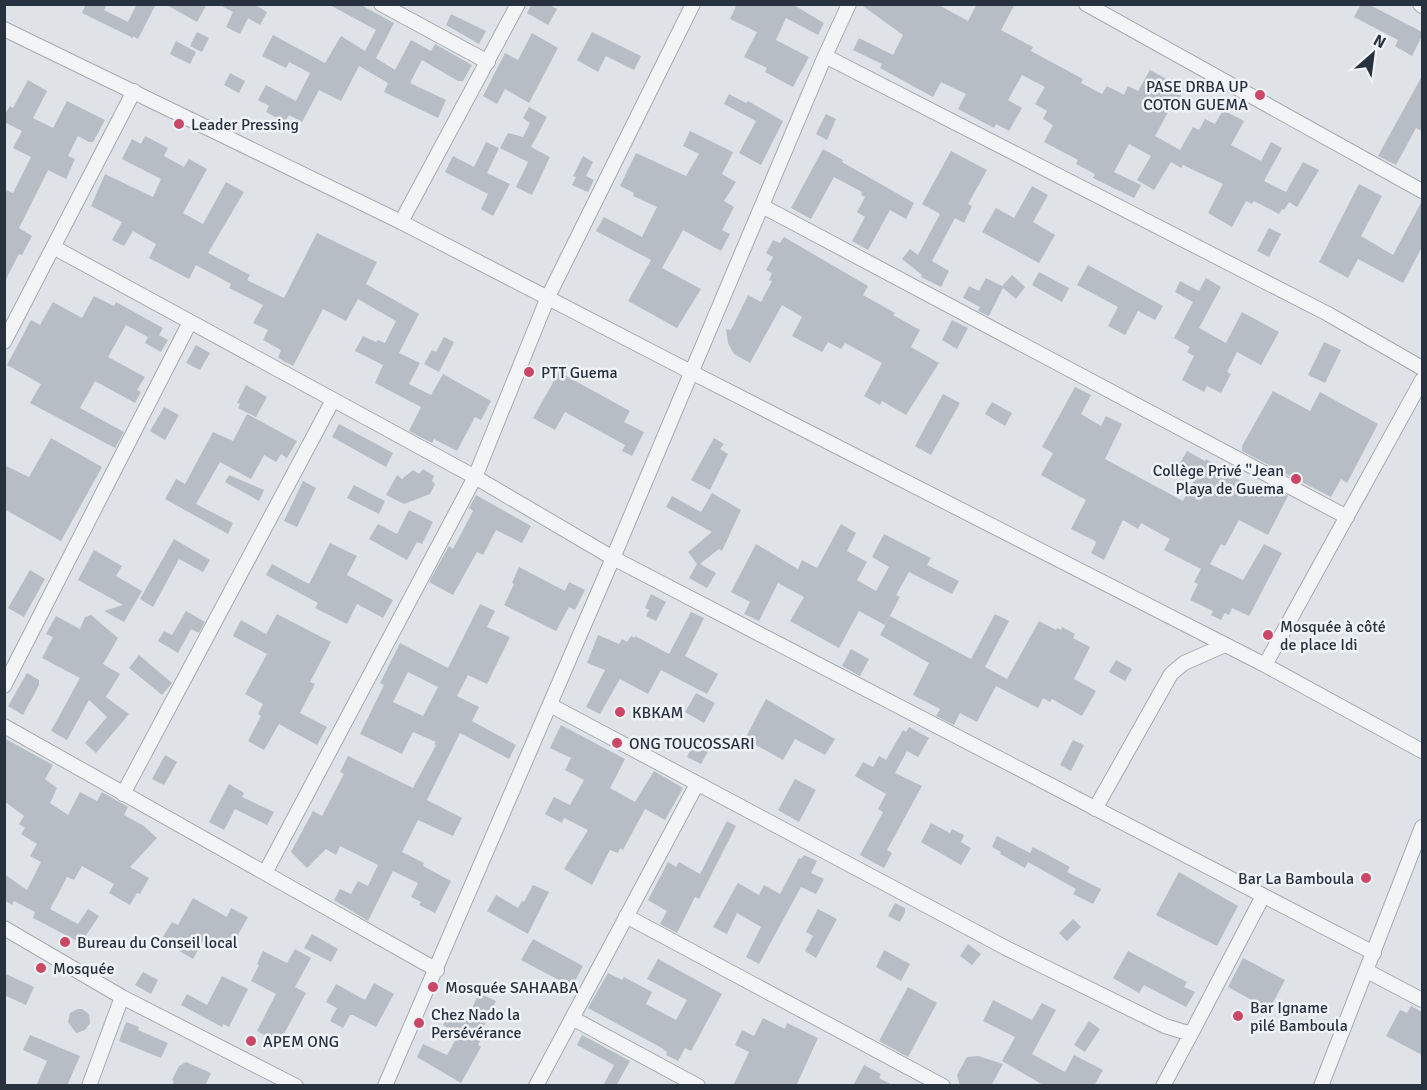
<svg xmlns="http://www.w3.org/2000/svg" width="1427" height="1090" font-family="Signika,sans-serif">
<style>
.building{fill:#b7bdc5;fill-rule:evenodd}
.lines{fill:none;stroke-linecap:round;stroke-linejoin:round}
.minor-casing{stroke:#a4aab2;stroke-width:16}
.minor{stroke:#f2f4f6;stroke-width:14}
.poi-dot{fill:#ca4765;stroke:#eff2f6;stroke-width:2}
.labels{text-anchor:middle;stroke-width:5;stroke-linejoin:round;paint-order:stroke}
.poi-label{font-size:16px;fill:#28323f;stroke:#eff2f6;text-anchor:start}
</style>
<rect width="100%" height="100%" fill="#dfe3e8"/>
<!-- building -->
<path class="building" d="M86 4H107L104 10 128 22 137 4H156L138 39 133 36V38L82 13Z
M165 4H207L197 22Z
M218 4H254L267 12 260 25 248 18 240 34 226 27 233 12Z
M328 4H359L394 23 376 58 395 70 411 40 431 51 435 44 472 65 463 81H458L422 60 410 83 446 100 438 118 384 92 388 83 359 66 341 101 319 90 302 122 289 115 285 122 266 112 269 106 258 100 266 85 296 101 310 73 289 62 286 68 262 56 273 35 325 63 341 36 365 51 376 30Z
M532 4H548L557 9 548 25 527 13Z
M737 4H792L824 23 818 35 786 18 776 40 809 57 793 87 765 72 767 68 744 57 757 32 730 19Z
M860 4H937L968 21 977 4H1015L1001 30 1033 47 1031 51 1083 79 1081 83 1102 94 1107 86 1124 95 1128 86 1138 91 1150 70 1170 81 1171 78 1182 84 1181 87 1184 89 1175 106 1172 105 1155 136 1180 150 1193 127 1199 130 1205 119 1215 124 1223 110 1244 121 1231 145 1261 161 1271 142 1282 148 1264 181 1286 192 1303 162 1319 170 1297 207 1289 202 1284 210 1282 209 1279 214 1254 201 1252 204 1246 201 1232 227 1208 213 1223 184 1183 165 1181 168 1171 162 1154 190 1137 180 1151 156 1129 144 1114 172 1141 185 1134 198 1093 178 1095 174 1076 164 1078 160 1044 142 1053 125 1043 119 1047 111 1035 104 1045 87 1022 75 1008 100 1022 108 1009 131 996 124 994 128 958 109 966 94 941 82 933 97 880 68 882 64 853 50 859 38 893 55 903 35Z
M1361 4H1368L1422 32V36L1412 56 1395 46 1398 40 1354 17Z
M451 14 486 31 479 44 446 25Z
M197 32 209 38 202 52 190 46Z
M592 32 641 56 634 70 606 56 598 72 577 60Z
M532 33 558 48 529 103 505 89 497 104 483 96 505 53 518 60Z
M176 41 196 52 190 64 170 54Z
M230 73 245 81 239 93 224 85Z
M1422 76V131L1416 128 1396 165 1378 156Z
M28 80 47 91 33 118 53 128 67 101 105 120 93 142H89L78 136 68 156 75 159 66 179 48 170 19 228 32 236 22 255 19 254 4 283V189L13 193 31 157 13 148 22 131 4 122V116L10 106 13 108Z
M729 94 746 103 748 101 783 121 761 165 739 153 756 121 724 104Z
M529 107 547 117 531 147 550 157 532 195 516 187 528 162 500 148 508 133 523 137 530 123 523 118Z
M826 114 836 119 827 140 816 134Z
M690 131 733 152 722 174 736 182 724 201 734 207 722 230 730 234 721 251 683 230 662 268 701 289 677 328 628 301 651 260 596 231 604 217 642 237 657 207 633 196 634 193 620 186 636 153 686 176 699 154 683 146Z
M145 136 168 148 164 156 184 167 189 159 207 169 183 213 203 224 226 182 244 192 208 253 250 275 247 280 284 298 317 233 377 262 366 284 419 314 399 353 420 363 409 384 431 395 443 374 491 401 481 420 475 417 457 451 434 439 432 443 409 431 421 407 375 383 383 365 355 351 363 336 376 342 378 340 385 343 396 321 358 299 346 321 323 309 293 366 278 358 281 350 263 340 268 330 253 323 263 305 229 288 231 284 196 265 189 279 149 258 156 244 133 231 124 246 112 240 122 222 91 206 105 174 153 197 161 179 122 159 132 139 141 144Z
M486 142 499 148 487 173 510 184 493 216 481 209 488 194 445 172 453 156 474 167Z
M823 149 843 160 842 162 914 203 906 219 890 210 868 250 852 241 865 217 857 212 865 197 861 195 862 192 834 177 811 219 791 208Z
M951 151 987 170 968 204 972 206 964 223 955 218 932 261 949 271 941 287 921 277 922 275 902 259 910 249 918 255 940 214 922 204Z
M583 156 593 162 586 176 594 180 588 192 572 185 576 177 573 176Z
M1359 184 1382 196 1361 236 1393 255 1422 201V247L1403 283 1358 259 1348 278 1319 262Z
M1032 186 1048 195 1033 222 1055 235 1039 263 982 232 996 208 1014 218Z
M1269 228 1281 234 1269 257 1257 251Z
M784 237 868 286 863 295 895 313 893 315 920 330 911 347 939 363 906 415 882 401 880 405 864 396 882 363 845 343 841 349 828 342 822 352 792 336 802 317 782 305 750 363 734 354 728 343 726 329 731 330 748 295 761 302 772 281 769 280 772 273 766 270 773 257 766 253 773 240 780 243Z
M1088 265 1163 306 1155 320 1138 311 1125 335 1108 326 1118 307 1077 285Z
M1039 272 1069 288 1062 302 1032 285Z
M1012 275 1025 287 1016 299 1003 288 989 316 978 311 980 307 963 298 969 286 979 291 986 278 1002 286Z
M1206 278 1221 287 1199 328 1226 343 1242 312 1279 332 1261 365 1237 352 1227 372 1231 374 1221 393 1207 386 1204 392 1182 380 1194 356 1187 352 1190 347 1174 338 1193 302 1175 292 1180 281 1199 291Z
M94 296 114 306 116 302 154 323 163 328 159 335 168 340 161 352 145 343 148 337 126 325 108 357 145 377 137 390 141 392 135 403 95 381 80 408 124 432 115 448 30 403 41 384 7 365 31 320 40 325 53 302 82 318Z
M952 320 968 328 957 349 942 340Z
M444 337 454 342 439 372 424 364 432 350 436 352Z
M1324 342 1341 350 1325 383 1308 375Z
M196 345 210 353 200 370 186 363Z
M559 372 630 411 624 422 644 432 632 456 622 451 625 445 565 412 555 430 533 418Z
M246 385 267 397 256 417 238 408 240 404 237 403Z
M1075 387 1091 395 1081 414 1101 426 1106 416 1122 424 1105 459 1183 501 1198 473 1180 463 1187 451 1205 461 1206 459 1219 467 1218 469 1266 494 1267 492 1270 494 1273 488 1288 496 1268 535 1239 520 1225 546 1221 544 1210 564 1243 580 1264 544 1282 553 1249 616 1232 608 1229 615 1225 613 1221 620 1211 615 1213 611 1190 600 1198 584 1194 582 1201 569 1164 550 1170 539 1141 523 1138 529 1123 520 1104 560 1091 553 1096 543 1095 541 1071 529 1086 500 1041 475 1053 453 1042 447Z
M1273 391 1310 411 1320 392 1378 424 1347 483 1341 479 1331 497 1242 451V446Z
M943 394 960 403 931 455 915 446Z
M992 402 1012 413 1005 426 985 414Z
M164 407 179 415 165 440 150 431Z
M247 414 297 441 287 458 281 454 276 462 264 455 251 479 220 462 196 504 233 523 228 534 165 499 176 479 185 484 213 432 233 441Z
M339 424 393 453 386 467 332 437Z
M51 438 102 467 61 541 4 509V465L29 477Z
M714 438 724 444 720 449 728 454 710 490 691 480Z
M423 469 434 476 432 481 435 484 430 494 404 504 386 495 397 475 402 479 413 470 419 474Z
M229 475 264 490 259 501 225 482Z
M303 481 316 488 297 527 284 521Z
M354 485 385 501 379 514 347 498Z
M712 493 741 510 722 551 719 549 700 564 716 573 707 588 689 578 697 564 688 552 712 532 666 507 672 496 701 512Z
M476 495 531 526 522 543 496 530 483 555 477 552 453 595 429 582 449 546 453 549 473 511 469 508Z
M409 510 433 522 422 544 417 542 407 560 369 539 378 524 397 534Z
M841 524 856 533 847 551 867 562 857 580 876 591 889 567 872 557 884 534 931 558 927 565 959 581 952 594 909 572 896 595 900 597 885 625 859 611 839 648 790 621 804 597 778 583 759 621 744 614 750 602 731 592 756 544 798 569 802 560 817 568Z
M174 539 210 560 203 572 179 559 153 607 140 599Z
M330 543 357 556 347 575 393 600 383 618 357 604 347 624 315 608 318 603 266 575 272 564 309 584Z
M94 550 122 566 116 576 142 591 124 622 104 611 123 605 78 580Z
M519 567 565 591 569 582 585 590 575 610 569 607 556 631 504 605 514 584 512 583Z
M30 570 45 579 24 617 8 608Z
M651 594 666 602 656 621 646 616 649 610 645 608Z
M480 604 495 611 487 627 510 637 487 684 468 675 457 696 479 707 472 721 516 745 509 759 460 733 427 800 462 818 453 836 418 820 402 852 424 863 423 866 451 881 435 913 419 905 421 902 411 897 418 883 393 871 368 921 334 900 340 889 351 894 358 881 368 886 378 865 340 846 336 855 326 849 307 868 291 852 313 811 322 816 344 774 340 772 348 756 413 788 436 745 434 744 436 742 413 732 402 754 360 734 384 685 380 683 400 643 448 668ZM408 672 438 687 423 716 393 702Z
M186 611 205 622 199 633 191 629 178 653 158 641 164 631 172 635Z
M691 612 704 618 685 656 718 674 707 694 661 670 648 694 620 679 600 714 586 707 605 670 587 663 598 635 619 644 622 639 627 642 631 636 634 638 635 636 669 654Z
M277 614 331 642 310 682 315 684 300 713 327 727 317 745 279 724 264 750 248 741 261 716 258 714 263 704 245 694 267 654 233 636 241 620 266 634Z
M995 614 1009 621 985 667 1007 679 1039 621 1056 630 1057 628 1061 630 1062 627 1075 634 1073 638 1090 647 1074 679 1096 691 1082 716 1052 699 1050 702 1043 698 1038 708 996 686 977 722 960 713 954 725 936 716 940 709 913 695 929 663 880 635 890 616 971 659Z
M91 615 118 638 103 664 120 674 106 697 129 714 96 753 85 743 107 717 89 700 67 740 51 731 80 678 42 658 53 637 46 634 56 616 80 629 85 617Z
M851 649 869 659 860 676 842 666Z
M139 655 172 683 162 695 129 668Z
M1116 660 1132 669 1125 681 1109 672Z
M27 673 39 680V685L23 715 8 706Z
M696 693 715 703 704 723 685 712Z
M766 699 835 739 825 755 795 739 783 760 747 740 749 736 747 735Z
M561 725 625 759 610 788 635 802 654 771 683 788 665 820 645 809 623 850 620 848 618 853 610 850 592 885 564 869 588 830 564 818 562 823 545 814 554 797 570 805 584 780 565 770 571 758 550 748Z
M909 727 929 738 918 757 907 751 895 773 922 786 887 850 892 853 884 868 860 855 883 812 878 809 886 794 855 776 863 762 873 767 879 756 886 760 903 730 906 732Z
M4 738 53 765 45 779 57 788 50 803 68 815 80 792 97 801 102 792 128 807 124 815 144 826 157 838 130 867 149 878 140 894 137 893 130 905 109 893 114 884 82 866 74 880 67 877 50 909 78 924 88 909 99 916 81 943 33 918 35 912 14 901 12 905 4 900V874L27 890 41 862 30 856 37 844 21 834 25 828 19 824 24 816 4 801Z
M695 740 710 748 701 764 687 757Z
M1073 740 1084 745 1071 771 1060 765Z
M165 755 177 762 164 785 152 779Z
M795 779 816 790 799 822 778 810Z
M229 784 244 793 242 797 274 812 267 825 235 809 224 830 209 822Z
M727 821 736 826 699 899 695 897 677 933 660 924 667 911 648 900 668 862 676 867 679 862 700 874Z
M931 823 950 833 952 829 964 835 961 842 971 848 961 865 921 842Z
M997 836 1030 853 1033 847 1070 867 1067 872 1101 889 1093 904 1073 894 1076 889 1028 862 1025 868 1000 854 1001 852 992 847Z
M804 855 817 861 811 873 824 879 816 894 801 887 759 964 746 957 761 927 737 913 727 934 713 927 738 883 759 895 764 885 780 894 799 858 801 859Z
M1179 872 1238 906 1217 946 1156 915Z
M533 885 549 892 528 934 487 911 496 895 518 908 522 901 524 902Z
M193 898 227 917 231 908 248 917 229 951 205 937 193 959 161 940 172 922 178 925Z
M895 903 905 908V912L900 922 888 916Z
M818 909 837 919 816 958 805 951 813 936 806 932Z
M1073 919 1081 927 1067 941 1059 933Z
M312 934 338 949 331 962 304 948Z
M533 939 583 966 572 987 521 960Z
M968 944 981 954 972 965 960 956Z
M295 949 311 958 295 987 306 993 279 1043 257 1031 276 994 251 981 259 965 257 964 263 951 287 963Z
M884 950 910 964 901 981 876 967Z
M1128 951 1187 982 1184 987 1195 992 1186 1007 1144 985 1139 993 1113 978Z
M1243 958 1285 980 1268 1012 1256 1005 1257 1003 1228 987Z
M658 959 722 994 691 1051 685 1048 678 1061 666 1055 667 1052 660 1047 588 1008 608 973 622 980 624 977 652 992 646 1004 676 1020 687 1000 647 979Z
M143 972 158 980 151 994 135 985Z
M4 973 34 987 26 1005 4 995Z
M222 976 248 989 229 1027 223 1024 222 1027 181 1005 187 994 207 1005Z
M374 983 394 994 376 1027 353 1015H350L343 1028 330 1021 337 1008 326 1002 336 984 365 1000Z
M908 987 937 1003 908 1057 879 1041Z
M479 993 496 1001 483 1028 486 1029 478 1045 481 1047 461 1083 417 1057 423 1044 447 1055 459 1034 443 1025 450 1011 467 1019Z
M993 1000 1032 1020 1042 1003 1056 1010 1032 1054 1065 1072 1074 1055 1103 1070 1094 1086H1045L1002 1061 1015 1037 983 1021Z
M1411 1006 1422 1012V1055L1386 1036 1400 1010 1407 1013Z
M78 1009H82L89 1014 90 1023 85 1030 76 1033 68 1022 70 1013Z
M763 1018 785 1029 787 1023 818 1038 796 1086H733L749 1052 735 1045 742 1030 754 1036Z
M1089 1021 1100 1029 1085 1052 1074 1045Z
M126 1022 139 1027 138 1030 168 1043 161 1058 119 1041Z
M30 1035 80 1056 67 1086H36L47 1061 23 1050Z
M582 1035 630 1061 616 1086H603L614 1065 577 1045Z
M978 1056 1003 1064 991 1086H960L957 1075 967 1057Z
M186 1062 211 1073 205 1086H172L174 1081 172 1080 179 1066Z
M864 1065 881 1074 879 1078 894 1086H853Z"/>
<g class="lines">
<!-- minor casing -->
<g class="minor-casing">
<path id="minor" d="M381 4 488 62
M1086 4 1422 191
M1420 4 1422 6
M4 29 401 222 691 372 1265 665 1422 751
M825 56 1328 314 1422 368
M762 206 1347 517
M401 222 518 4
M55 248 475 477 613 558 1374 953
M4 342 134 91
M1265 665 1422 380
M4 686 190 322
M550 705 1006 948 1165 1026 1191 1034 1263 896
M4 726 437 970
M123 794 333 400
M1095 809 1171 674 1184 663 1225 645
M265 873 475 477 548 297 693 4
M626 916 943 1086
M4 928 122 997 296 1086
M1367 971 1422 1000
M572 1018 698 1086
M89 1086 122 997
M385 1086 613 558 825 56 849 4
M536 1086 697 784
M1163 1086 1191 1034
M1321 1086 1422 827"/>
</g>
<!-- minor -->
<use href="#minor" class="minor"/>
</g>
<!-- markers -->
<g class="poi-dot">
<circle cx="1260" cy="95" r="6"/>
<circle cx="179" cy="124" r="6"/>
<circle cx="529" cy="372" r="6"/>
<circle cx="1296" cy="479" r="6"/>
<circle cx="1268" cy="635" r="6"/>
<circle cx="620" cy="712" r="6"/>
<circle cx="617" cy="743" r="6"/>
<circle cx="1366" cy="878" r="6"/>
<circle cx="65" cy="942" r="6"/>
<circle cx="41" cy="968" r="6"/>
<circle cx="433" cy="987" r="6"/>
<circle cx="1238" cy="1016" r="6"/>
<circle cx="419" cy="1023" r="6"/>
<circle cx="251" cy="1041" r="6"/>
</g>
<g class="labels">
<!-- poi labels -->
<g class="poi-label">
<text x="1248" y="92" text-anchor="end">PASE DRBA UP<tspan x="1248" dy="18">COTON GUEMA</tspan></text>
<text x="191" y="130">Leader Pressing</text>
<text x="541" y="378">PTT Guema</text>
<text x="1284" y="476" text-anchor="end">Collège Privé ''Jean<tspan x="1284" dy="18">Playa de Guema</tspan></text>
<text x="1280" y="632">Mosquée à côté<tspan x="1280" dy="18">de place Idi</tspan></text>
<text x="632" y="718">KBKAM</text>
<text x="629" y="749">ONG TOUCOSSARI</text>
<text x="1354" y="884" text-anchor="end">Bar La Bamboula</text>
<text x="77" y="948">Bureau du Conseil local</text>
<text x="53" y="974">Mosquée</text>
<text x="445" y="993">Mosquée SAHAABA</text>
<text x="1250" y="1013">Bar Igname<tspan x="1250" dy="18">pilé Bamboula</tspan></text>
<text x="431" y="1020">Chez Nado la<tspan x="431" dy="18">Persévérance</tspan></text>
<text x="263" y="1047">APEM ONG</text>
</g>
</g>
<!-- border -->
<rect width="1427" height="1090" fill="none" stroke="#28323f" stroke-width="12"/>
<!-- north arrow -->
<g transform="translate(1373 54) rotate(28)" stroke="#eff2f6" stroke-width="4.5" paint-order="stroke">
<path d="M0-4.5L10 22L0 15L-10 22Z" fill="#28323f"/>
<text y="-9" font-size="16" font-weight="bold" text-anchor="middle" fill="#28323f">N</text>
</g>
</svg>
